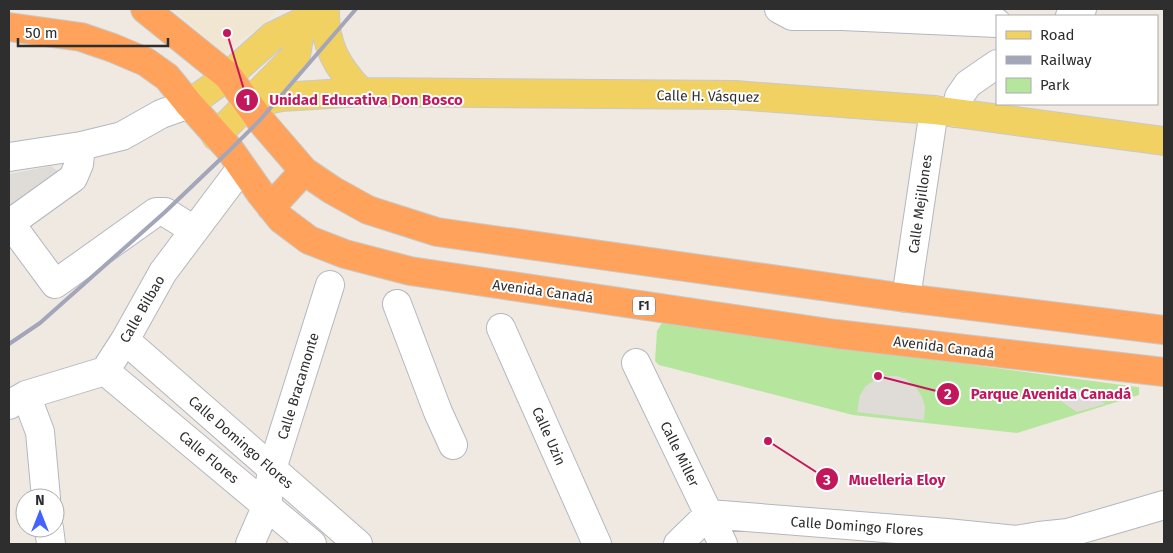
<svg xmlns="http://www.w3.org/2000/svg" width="1173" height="553" font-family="'Fira Sans',sans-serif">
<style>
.education{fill:#f0e6d1}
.green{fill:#b6e59e}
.plaza{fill:#dfdcd8}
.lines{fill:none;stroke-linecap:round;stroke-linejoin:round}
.minor-casing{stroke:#b4b7c1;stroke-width:30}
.major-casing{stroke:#c9c9c9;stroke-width:30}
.highway-casing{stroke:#c9c9c9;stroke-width:30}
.minor{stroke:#fff;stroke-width:28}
.major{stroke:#f2d163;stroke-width:28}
.highway{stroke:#ffa35c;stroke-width:28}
.rail{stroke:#a3a6b8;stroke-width:4}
.labels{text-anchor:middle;stroke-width:4;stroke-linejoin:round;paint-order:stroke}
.shield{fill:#fff;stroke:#6d6d6d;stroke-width:1}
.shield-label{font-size:12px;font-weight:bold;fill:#2e2e2e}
.street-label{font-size:14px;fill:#2e2e2e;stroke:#fff}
.leader{fill:none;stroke:#c2185b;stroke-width:2}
.callout-dot{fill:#c2185b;stroke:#fff;stroke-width:2}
.mark-label{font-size:15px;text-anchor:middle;font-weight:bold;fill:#fff}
.callout-label{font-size:15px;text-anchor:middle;font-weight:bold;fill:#c2185b;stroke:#fff;stroke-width:4;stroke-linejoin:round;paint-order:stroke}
</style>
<rect width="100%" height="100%" fill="#efe9e1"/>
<!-- education -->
<path class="education" d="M173 9H277L261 29 243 37 225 54Z"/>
<!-- green -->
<path class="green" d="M662 323 1137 387H1139V395L1017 433 853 415 659 365 655 361 657 331Z"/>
<!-- plaza -->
<path class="plaza" d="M51 166 58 171V175L9 214V174Z
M885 376H896L906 379 915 386 921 395 925 406 924 420 857 412 860 395 866 386 875 380Z
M1061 387H1070L1090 392 1105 404 1077 412 1049 393 1052 389Z"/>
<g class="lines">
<!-- minor casing -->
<g class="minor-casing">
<path id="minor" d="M779 9 792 16H842L997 23
M1070 16 1082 9
M956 113 959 97 968 84 997 64
M9 157 81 146 122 136 161 114 189 104
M10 223 55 284 156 212H165L194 230
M9 224 73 178 79 164 81 146
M906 298 934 110
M397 304 438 412 453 445
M501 328 597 544
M125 340 358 544
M636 363 723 544
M105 371 312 544
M26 395 40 432 46 498
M9 405 26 395 105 371 125 340 163 272 242 167
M49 528 51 544
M250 544 267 505 272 469 330 285
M678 544 709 514 947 533 1016 540 1039 536 1068 533 1164 505"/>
</g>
<!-- major casing -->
<g class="major-casing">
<path id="major" d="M325 9C324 45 337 67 361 92
M189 104 228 76 273 36 302 22 314 9
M249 104 281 97 361 92 735 95 934 110 1164 141
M216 136 296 55 302 22"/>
</g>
<!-- highway casing -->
<g class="highway-casing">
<path id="highway" d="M145 9 228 76 260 120 304 171 332 190 368 210 437 232 906 298 1164 330
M9 27 81 37 113 48 146 62 167 77 189 104 230 150 261 194 281 219 309 240 345 254 410 271 836 334 1164 372
M271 207 304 171"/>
</g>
<!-- minor -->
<use href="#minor" class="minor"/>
<!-- major -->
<use href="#major" class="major"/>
<!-- highway -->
<use href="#highway" class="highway"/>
<!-- rail -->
<path class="rail" d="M9 344 40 323 165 212 230 150 260 120 356 9"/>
</g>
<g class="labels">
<!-- shield labels -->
<rect class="shield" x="633" y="296.5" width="22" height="19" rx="4"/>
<g class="shield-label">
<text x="644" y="310">F1</text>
</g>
<!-- street labels -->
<g class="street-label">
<text transform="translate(708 96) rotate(1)" y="5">Calle H. Vásquez</text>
<text transform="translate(920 204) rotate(-82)" y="5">Calle Mejillones</text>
<text transform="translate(543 291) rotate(8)" y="5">Avenida Canadá</text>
<text transform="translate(142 309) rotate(-60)" y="5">Calle Bilbao</text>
<text transform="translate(944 347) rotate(7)" y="5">Avenida Canadá</text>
<text transform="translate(298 386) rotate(-73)" y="5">Calle Bracamonte</text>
<text transform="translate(549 436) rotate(66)" y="5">Calle Uzin</text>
<text transform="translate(241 442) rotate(41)" y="5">Calle Domingo Flores</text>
<text transform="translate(680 454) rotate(64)" y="5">Calle Miller</text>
<text transform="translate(209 457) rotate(40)" y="5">Calle Flores</text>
<text transform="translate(857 526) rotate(4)" y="5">Calle Domingo Flores</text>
</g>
</g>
<!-- callouts -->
<path class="leader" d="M227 33L247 100M878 376L948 394M768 441L827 479"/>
<g class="callout-dot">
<circle cx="227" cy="33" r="5"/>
<circle cx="878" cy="376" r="5"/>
<circle cx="768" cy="441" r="5"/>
<circle cx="247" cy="100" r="12"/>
<circle cx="948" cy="394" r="12"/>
<circle cx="827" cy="479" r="12"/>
</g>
<g class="mark-label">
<text x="247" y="105">1</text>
<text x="948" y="399">2</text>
<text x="827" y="485">3</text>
</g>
<g class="callout-label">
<text x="366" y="105">Unidad Educativa Don Bosco</text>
<text x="1051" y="399">Parque Avenida Canadá</text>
<text x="897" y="485">Muelleria Eloy</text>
</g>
<!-- border -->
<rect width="1173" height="553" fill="none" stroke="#2e2e2e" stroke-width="20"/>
<!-- legend -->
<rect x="996" y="15" width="162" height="90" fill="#ffffff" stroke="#ababab"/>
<rect x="1006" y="31" width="25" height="8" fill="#f2d163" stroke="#ababab"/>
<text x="1040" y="40" font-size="15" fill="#2e2e2e">Road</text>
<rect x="1006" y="56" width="25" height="8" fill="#a3a6b8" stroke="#ababab"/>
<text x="1040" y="65" font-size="15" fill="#2e2e2e">Railway</text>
<rect x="1006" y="78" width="25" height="15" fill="#b6e59e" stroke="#ababab"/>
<text x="1040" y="90" font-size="15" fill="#2e2e2e">Park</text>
<!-- north arrow -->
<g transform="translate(40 513)"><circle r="24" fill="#ffffff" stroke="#ababab"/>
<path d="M0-4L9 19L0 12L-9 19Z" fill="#4264fb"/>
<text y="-8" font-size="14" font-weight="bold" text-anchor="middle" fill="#2e2e2e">N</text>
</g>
<!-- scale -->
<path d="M18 38v8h150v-8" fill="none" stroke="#2e2e2e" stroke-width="2.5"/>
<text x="25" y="38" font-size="15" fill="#2e2e2e" stroke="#ffffff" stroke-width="4" paint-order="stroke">50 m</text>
</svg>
